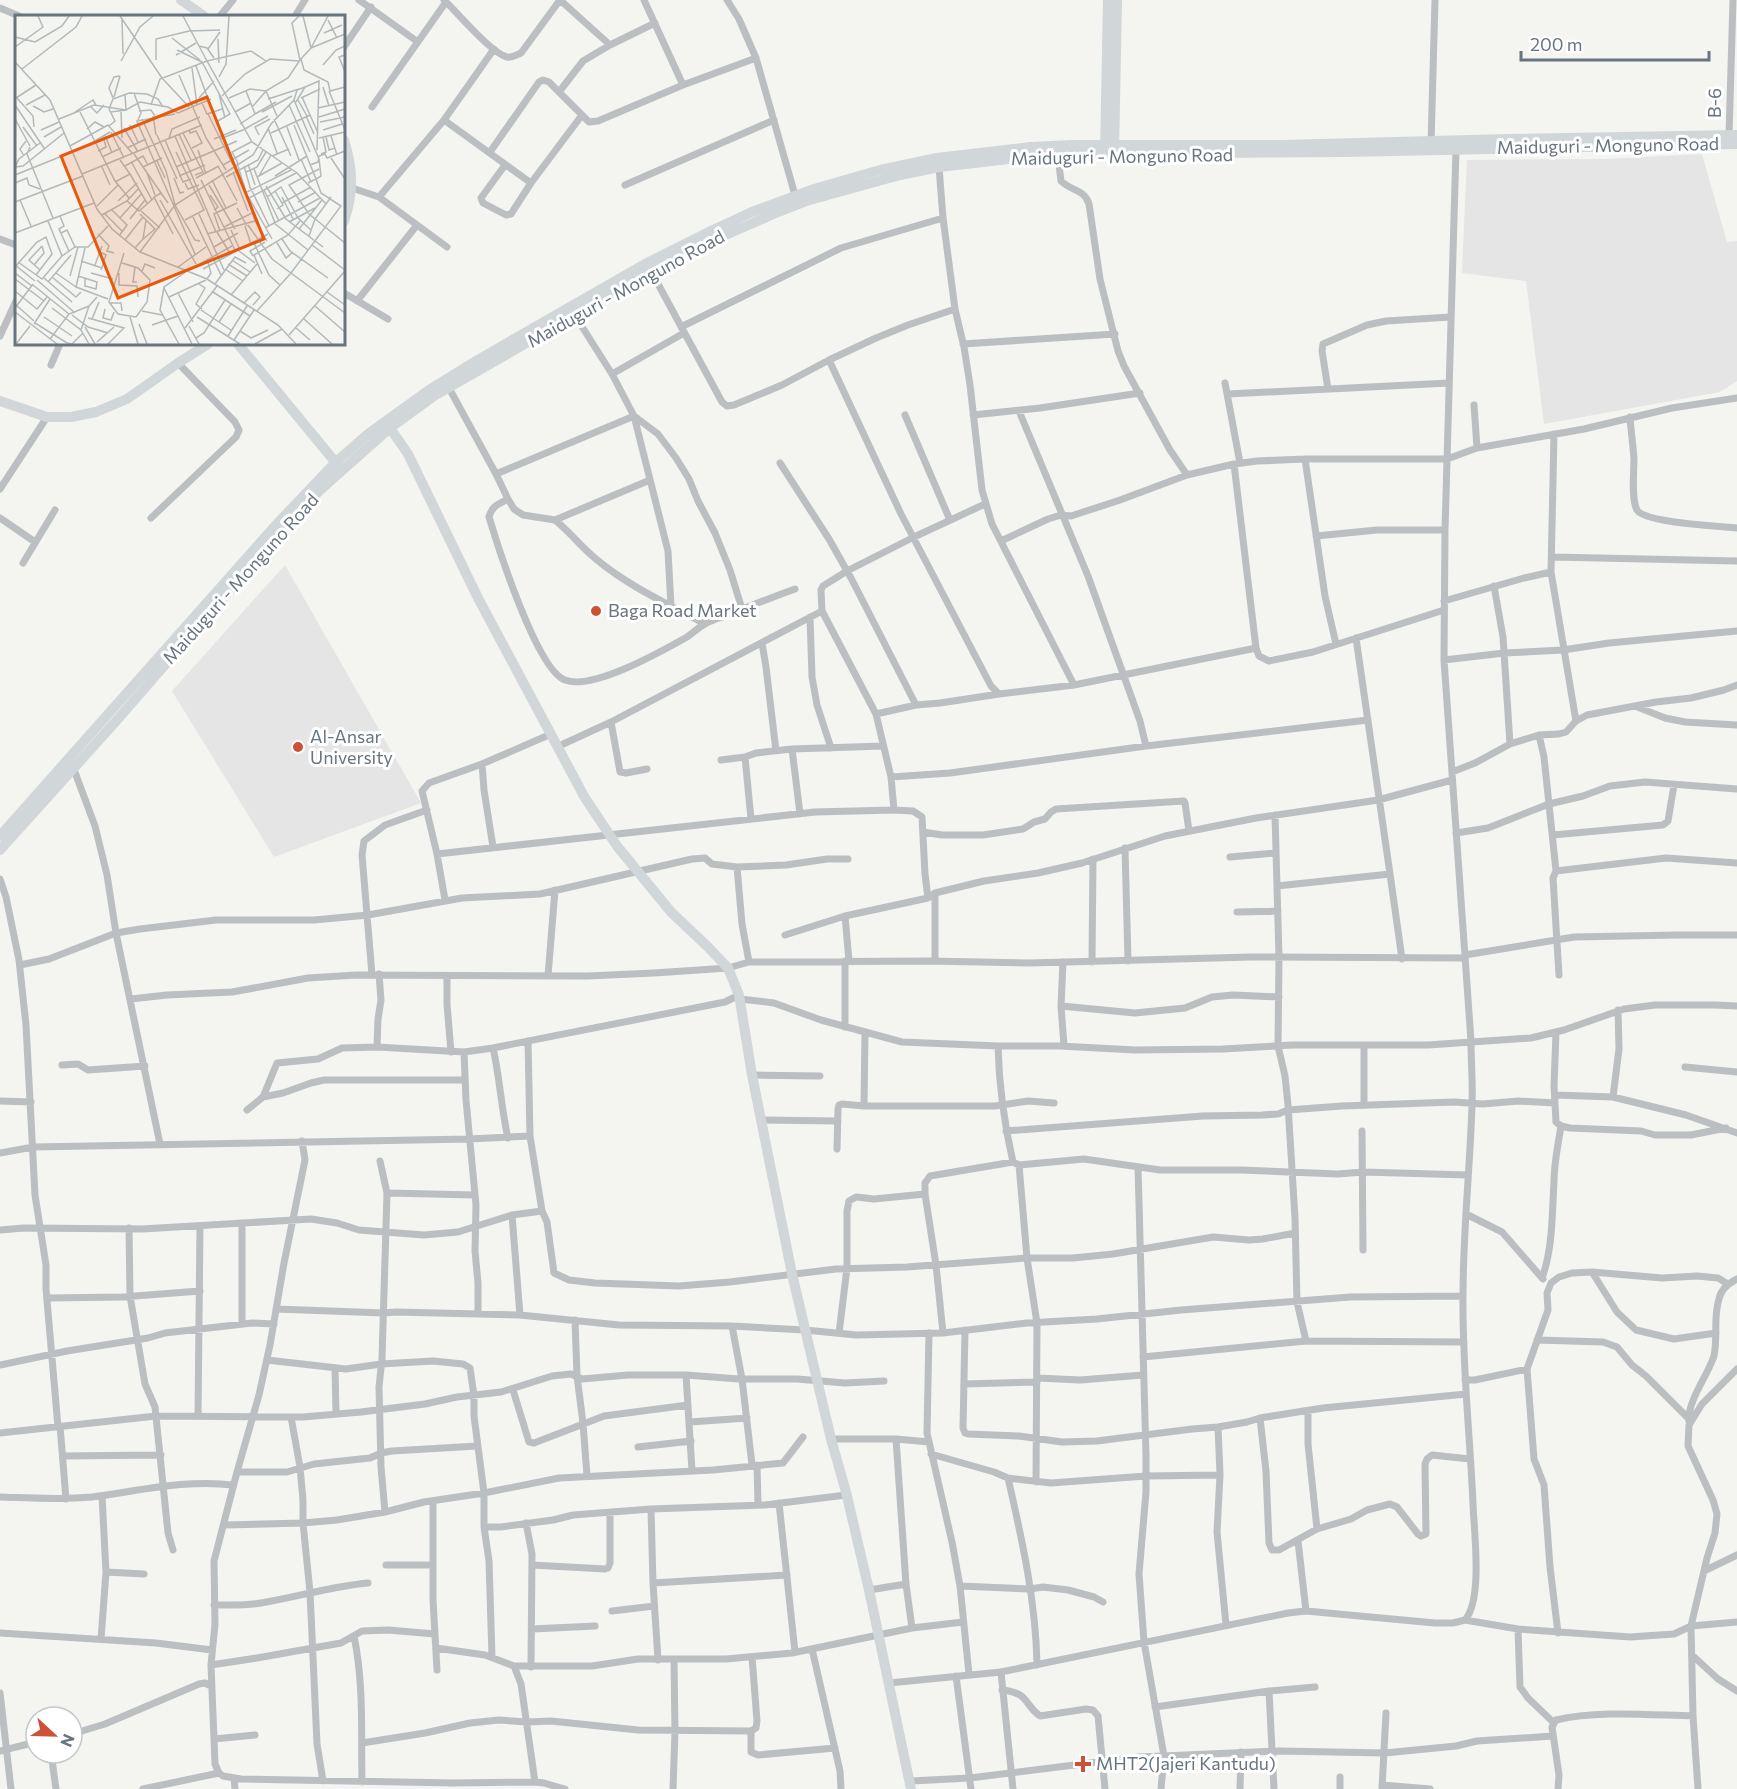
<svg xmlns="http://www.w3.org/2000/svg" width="1737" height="1789" font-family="Commissioner,sans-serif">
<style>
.built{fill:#e4e5e4}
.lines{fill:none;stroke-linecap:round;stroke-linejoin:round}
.street{stroke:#bbbfc2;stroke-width:7}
.secondary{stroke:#d1d6d9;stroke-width:10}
.primary{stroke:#d1d6d9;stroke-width:10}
.poi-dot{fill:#ce5036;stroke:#fff;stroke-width:2}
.labels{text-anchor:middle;stroke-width:6;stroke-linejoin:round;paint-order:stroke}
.street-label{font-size:18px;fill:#66757e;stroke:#fff}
.poi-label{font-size:18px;fill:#66757e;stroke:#fff;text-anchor:start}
.inset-road{fill:none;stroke:#b2b9bb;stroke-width:1.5}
.view{fill:#e8590c;fill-opacity:0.15;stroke:#e8590c;stroke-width:3}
.inset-edge{fill:none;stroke:#66757e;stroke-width:3}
</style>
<rect width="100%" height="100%" fill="#f4f4f0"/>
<!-- built -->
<path class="built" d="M1702 154 1727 242 1737 241V381L1720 392 1544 424 1526 281 1462 273 1467 160 1606 159Z
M285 565 421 803 274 857 172 691Z"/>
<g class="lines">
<!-- street -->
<path class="street" d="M359 0 418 42
M444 0C458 13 491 53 507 57 513 58 516 55 521 53L560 0
M560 0 610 45
M644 0 683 85
M727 0 739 19 756 58 795 195
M0 8 19 16
M220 16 233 0
M295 16 305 0
M344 47 371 7
M559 92 583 61 610 45 655 23
M372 107 446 2
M444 120 531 183
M1729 136 1733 0
M1431 144 1435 0
M1456 149 1445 530 1444 660 1471 1041C1471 1062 1473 1084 1472 1105 1470 1168 1463 1232 1463 1295 1462 1365 1470 1434 1473 1504 1474 1531 1483 1600 1465 1620
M490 152 539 82 543 80 549 82 589 122 598 121 683 85 756 58
M1058 156 1061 181C1073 192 1084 189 1089 204L1100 279 1118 351 1124 366 1170 450 1187 475
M505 165 481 198 483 203 506 215 511 214 531 183 582 115
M939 167 943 218 955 309 964 347 970 385 982 490 992 524 1074 685
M625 185 774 120
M352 188 379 197 447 247
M379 197 444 120 494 49
M0 239 16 245
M651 271 722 402 727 406 734 405 782 385 829 360 876 338 908 325 955 309
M344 293 388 319
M357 301 417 225
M574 314 612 374 634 416 668 551 671 606
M681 327 841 248 943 218
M0 336 16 301
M963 344 1115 334
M829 360 901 514 991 686 999 694
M51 365 60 344
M612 374 684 333
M1225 383 1240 463
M449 388 496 474 508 499 514 509 523 515 555 520 650 480
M1328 389 1322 351 1323 344 1367 325 1386 321 1451 317
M1228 394 1449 383
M1474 405 1477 448
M1019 411 1088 576 1140 721 1146 746
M905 415 950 520
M973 415 1040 408 1140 393
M634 416 658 434 676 458 689 479 698 501 715 533 730 570 742 609
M1630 417C1631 431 1633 445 1634 459 1634 472 1631 499 1637 510 1645 523 1719 526 1737 528
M1554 434 1551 572 1576 721
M1305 459 1325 596 1336 644
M780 463 829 539 851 578 916 705
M1234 464 1256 648 1259 656 1269 661 1313 652 1444 610
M496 474 634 416
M0 489 47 417
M508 499C498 504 492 506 489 517 498 547 537 670 565 680 592 691 662 651 687 637 693 633 699 627 705 624 713 619 723 617 731 614 752 605 773 597 795 589
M0 518 35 542
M151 518 236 437 239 430 235 422 178 363
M555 520C570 532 581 547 596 559 628 586 668 604 705 624
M1316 536 1377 530H1445
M1001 541 1048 519 1061 515 1071 516 1120 500 1187 475 1234 464 1257 461 1305 459H1447L1477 448 1584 429 1672 408 1737 398
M1552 557 1737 561
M23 563 55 510
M1494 586 1503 637 1510 744
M1444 601 1524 578 1551 572
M810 617 812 677 817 705 831 748
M762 643 766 667 776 751
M1444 660 1504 653 1563 650 1609 643 1737 631
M1635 706 1665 718 1685 722 1737 725
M876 714 916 705 940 703 999 694 1074 685 1256 648
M611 722 620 772 626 773 647 769
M1539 735 1544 757 1556 871 1553 878 1559 975
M559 746 611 722 822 611
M792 749 800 814
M745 757 751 819
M721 760 745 757 756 753 792 749 883 746
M482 764 484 790 493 847
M73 767 95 826 107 875 116 933 160 1144
M1452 772 1475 763 1510 744 1539 735 1559 734 1566 732 1576 721 1587 715 1656 702 1691 698 1724 690 1737 685
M891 777 950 773 1146 746 1368 720
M894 810 891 777 876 714 822 611 821 590 823 586 847 571 914 537 985 504
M1275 815 1279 957 1278 1046 1285 1076 1288 1105 1295 1218 1297 1302 1306 1341
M923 832 942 835H983L1023 829 1034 822 1045 819 1051 812 1056 809 1184 801 1185 803 1189 831
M1456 833 1488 828 1549 804 1583 796 1610 786 1645 782 1737 789
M1553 835 1663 825 1668 821 1674 785
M1125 848 1128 961
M437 854 815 812 894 810 913 811 922 817 925 874 928 898
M1230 857 1276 853
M737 867 742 924 749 962
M1556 871 1666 858 1737 863
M1390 874 1402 959
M0 879 6 897 19 960 26 1025 35 1195 46 1265V1289L58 1427
M1277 886 1390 874 1356 638
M445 900 437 854 422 791 429 783 482 764 551 734
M1237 912 1278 911
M845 916 849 961
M785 935 845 916 928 898 935 893 984 881 1038 873 1082 863 1165 836 1256 818 1378 800 1452 780
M1465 955 1574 937 1677 935H1737
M935 961V893
M1063 962 1061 1006 1064 1046
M1092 962 1093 859
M20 965 49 959 116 933 140 929 216 920H314L368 915 462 898 540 894 692 859 705 858 712 864 737 867 786 865 827 859H848
M372 975 362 855 364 841 385 825 427 810
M447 976V1004L451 1052
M548 976 555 890
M131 999 167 995 232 992 308 978 356 975 588 976 654 973 728 968 749 962 928 961 1029 963 1251 957 1465 958
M740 999 774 1003 821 1020 902 1042 998 1046H1060L1135 1050 1223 1049 1292 1045H1428L1531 1038 1564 1030 1624 1009 1655 1005H1715L1737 1006
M1061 1006 1135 1013 1185 1008 1212 997 1233 995 1279 997
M845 1027V961
M1556 1032 1554 1086 1556 1122 1561 1126 1570 1128 1641 1131 1655 1135H1691L1726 1128
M528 1041 530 1136 542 1211 547 1222 554 1273 569 1280 595 1283 679 1286 730 1282 836 1269 907 1267 1027 1258H1073L1113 1254 1213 1237 1249 1240 1263 1239 1295 1233
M998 1046C999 1085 1004 1123 1013 1162
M377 1047 378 1019 381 1000 379 974
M493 1048C500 1078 501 1108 508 1138
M464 1052 466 1100 476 1205 475 1251 478 1283V1314
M62 1065 78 1064 88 1070 145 1066
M1685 1067 1737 1072
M752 1075 820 1076
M1555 1095 1613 1097 1686 1115 1737 1133
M263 1097 283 1093 311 1083 324 1080H465
M1613 1097 1619 1049 1618 1010
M0 1101 31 1102
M1364 1105V1045
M864 1106 865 1032
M247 1110 263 1097 277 1063 318 1059 342 1048 377 1047 464 1052 493 1048 725 1002 739 995
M761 1120 838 1121
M1006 1131 1203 1116 1262 1115 1278 1114 1288 1110 1342 1106 1454 1102 1483 1104 1518 1101 1555 1103
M1362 1131 1363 1250
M837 1149 838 1109 839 1105 842 1104 864 1106H995L1028 1101 1054 1103
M0 1153 33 1147 469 1139 530 1136
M380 1161 387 1193 382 1359 379 1387 381 1467 385 1512
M1019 1165 1027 1258 1037 1323 1036 1482
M1138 1167 1146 1455V1492L1139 1574 1144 1642 1164 1756 1161 1789
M387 1193 475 1195
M1466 1214 1502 1232 1543 1279
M512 1215 520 1315
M242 1223V1324
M129 1228 130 1296 145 1384 155 1407 168 1533 173 1550
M0 1230 24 1228 142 1229 311 1219 337 1223 359 1230 424 1235 458 1232 512 1215 542 1211
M1592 1272 1617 1312 1636 1330 1674 1339 1716 1333
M1542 1278C1553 1248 1552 1213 1554 1182 1554 1163 1558 1145 1561 1126
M48 1298 122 1297 200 1291
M276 1309 384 1313 396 1312 520 1315 619 1325 732 1326 805 1330 856 1335 943 1333 1027 1323 1097 1319 1181 1310 1350 1297 1463 1296
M575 1320 577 1376 583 1423 587 1476
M732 1326 742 1379 752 1465
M965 1330 963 1428 965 1433 968 1434 1019 1436 1062 1442 1097 1441 1192 1429 1218 1427 1247 1422 1260 1418 1323 1408 1466 1394
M839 1333 847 1268V1211L849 1201 856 1197 874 1199 925 1194
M929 1333 927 1433 952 1542 960 1586 969 1674
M943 1333 936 1265 925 1194V1183L930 1176 1013 1162 1019 1165 1084 1159 1160 1170H1242L1338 1174 1363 1172 1468 1175
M1537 1340 1603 1342 1617 1347 1632 1365 1646 1376 1688 1418
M1143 1357 1306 1341 1464 1342
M267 1360 346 1369 381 1364 433 1361 463 1364 470 1368 474 1396V1416L484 1493V1527L489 1561 492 1657
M0 1365 67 1351 148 1338 165 1333 252 1323 274 1324
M335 1368 336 1414
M686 1375 692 1471
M1037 1378 1080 1380 1143 1375
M1465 1380H1475L1527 1369
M964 1384 1037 1382
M513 1390 529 1442 534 1443 604 1416 688 1405
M1308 1411V1444L1317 1529
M198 1416 200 1226
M291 1417 300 1467 303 1500V1523L310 1592 317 1744 323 1781
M1260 1418 1266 1471 1269 1543 1272 1550H1279L1317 1529 1351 1519 1367 1510 1390 1504 1397 1507 1418 1534 1421 1536 1426 1534 1425 1464 1427 1459 1432 1455 1470 1459
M1689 1421C1687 1402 1708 1375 1714 1356 1718 1337 1713 1317 1719 1299 1721 1289 1729 1283 1737 1279
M690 1422 747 1418
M60 1426 66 1499
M1218 1427 1220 1475 1217 1532 1226 1625
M0 1433 156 1416 303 1417 361 1412 425 1404 457 1397 501 1392 552 1376 571 1374 582 1379 628 1375H686L739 1379H797L845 1383 884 1381
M831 1439H896L929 1442
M896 1439 906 1584 912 1628
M638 1447 691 1441
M931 1454 994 1472 1008 1478 1051 1483 1146 1476 1220 1475
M63 1456 161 1455
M757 1465 758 1504
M237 1472H287L314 1464 370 1458 381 1453 392 1451 477 1446
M1008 1478C1022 1539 1036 1602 1037 1665
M0 1497C31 1498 61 1500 92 1497 139 1491 186 1479 233 1485
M433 1501V1600L437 1670
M779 1503 795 1652
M651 1509 653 1583 658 1660
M526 1523 532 1554 531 1667
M224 1525 303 1523 337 1520 385 1512 424 1502 484 1493 559 1478 713 1470 783 1463 803 1437
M484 1527H501L553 1520 573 1515 651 1509 765 1505 846 1495
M1298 1541 1306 1611
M386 1565H433
M532 1565 605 1569 608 1568 610 1563V1512
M1704 1571 1737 1555
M106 1572 144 1574
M653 1583 787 1575
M960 1586 1030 1589 1043 1587 1068 1590 1094 1597 1103 1602
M869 1590 906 1584
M214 1605C230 1605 246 1606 261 1603 298 1597 332 1586 368 1583
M612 1611 654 1606
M532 1629 595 1626
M1518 1629 1520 1687 1528 1698 1554 1723
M0 1633 156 1643 212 1650
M1558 1633 1550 1567 1544 1485 1534 1459 1527 1369 1548 1310 1547 1293 1551 1283 1559 1277 1572 1273 1592 1272 1662 1278 1697 1276 1718 1278 1728 1284
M354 1636C364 1684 361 1733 362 1782
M101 1639 106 1572 102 1496
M436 1648 485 1655 514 1666 521 1684 535 1782
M812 1649 840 1771 841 1789
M1692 1655 1718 1679 1737 1691
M211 1665 257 1658 341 1643 362 1631 388 1630 435 1634
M514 1666H592L638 1659H726L792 1653 912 1628 963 1622
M1001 1672 1013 1789
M956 1676 971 1789
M889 1683 1001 1672 1288 1613 1306 1611 1435 1623H1453L1465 1620 1518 1629 1630 1637 1674 1634 1691 1626 1737 1622
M1002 1690C1030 1693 1023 1704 1040 1716L1086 1709 1093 1710 1098 1716 1105 1789
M1269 1691 1274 1789
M0 1693 11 1789
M1155 1707 1269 1691 1315 1687
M751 1731 756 1728 757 1721 752 1657
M72 1734 105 1724 199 1684 205 1683 211 1686
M214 1739 255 1735
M362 1743 425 1733 470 1723 499 1720 527 1722 551 1721 638 1730 751 1731V1752L758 1755 835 1748
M0 1751 36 1742
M51 1753 56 1789
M219 1773 215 1764 211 1665 215 1624 214 1561 237 1472 259 1395 270 1345 284 1263 305 1160 302 1141
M234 1778 235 1789
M911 1781 970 1778 1139 1757 1280 1751 1385 1753 1456 1746 1477 1741 1553 1736
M1382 1785 1430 1789
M143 1789 219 1773 223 1776 241 1779 454 1783 535 1782 544 1783 565 1789
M673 1789 675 1731 674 1660
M1240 1789 1241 1752
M1340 1789V1777
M1382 1789 1386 1713
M1558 1789 1559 1775 1552 1727 1556 1720C1597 1710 1650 1715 1693 1716
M1698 1789 1693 1716 1691 1626 1707 1558 1715 1533 1717 1514 1713 1500 1688 1446 1689 1425 1702 1404 1737 1369"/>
<!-- secondary -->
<path class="secondary" d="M181 0 204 16
M344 140C353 169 354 192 344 221
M1105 153 1108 0
M1114 153 1117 0
M238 344 341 469
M0 401 47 417H71L96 412 127 399 178 363 208 344
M390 428 408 454 478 598 585 798 617 846 671 912 707 946 728 968 739 995 752 1075 792 1274 831 1439 846 1492 869 1590 911 1789"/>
<!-- primary -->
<path class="primary" d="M0 836 275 526 336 462 368 434 429 390 476 361 645 264 711 231 752 212 814 189 880 170 937 158 1031 147 1073 145H1283L1508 139 1737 135
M0 850 117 720 276 537 320 490 390 428 434 396 680 255 778 212 806 201 900 175 939 167 1027 157 1085 154 1346 152 1737 144"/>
</g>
<!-- markers -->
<g class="poi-dot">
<circle cx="596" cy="611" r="6"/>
<circle cx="298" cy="747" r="6"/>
<path d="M1080 1755h6v6h6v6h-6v6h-6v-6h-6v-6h6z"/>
</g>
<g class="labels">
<!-- street labels -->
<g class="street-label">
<text transform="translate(1715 103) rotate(-89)" y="6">B-6</text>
<text transform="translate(1608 146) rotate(-1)" y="6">Maiduguri - Monguno Road</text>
<text transform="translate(1122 157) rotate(-1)" y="6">Maiduguri - Monguno Road</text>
<text transform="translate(626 289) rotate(-29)" y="6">Maiduguri - Monguno Road</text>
<text transform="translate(241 579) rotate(-48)" y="6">Maiduguri - Monguno Road</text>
</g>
<!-- poi labels -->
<g class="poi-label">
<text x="608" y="617">Baga Road Market</text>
<text x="310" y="743">Al-Ansar<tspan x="310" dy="21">University</tspan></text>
<text x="1096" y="1770">MHT2(Jajeri Kantudu)</text>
</g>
</g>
<!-- overview -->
<g transform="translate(15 15)">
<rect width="330" height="330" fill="#f4f4f0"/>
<path class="inset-road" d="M105 1 147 63 174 92M168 1 192 46 236 36 251 46M288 1 296 33M107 5 108 39M313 5 322 23M309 18 327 10M0 22 20 27 47 11 54 1M157 23 185 45M203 24 204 48M184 31 192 33 199 43M0 32 28 12 23 1M296 33 330 19M193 34 205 17M162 35 187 47M161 40 181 28M330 40 324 42 330 57M286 44 289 55 313 67 315 76 330 72M141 45V24L174 16 205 15M106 46 125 12 138 1M0 47 35 85 82 194 97 214 125 237 192 264 263 310 281 329M187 47 215 99 201 107M308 50 321 35 330 31M181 51 203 111M177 53 182 90M7 54 61 12 67 1M164 60 191 123 211 155M204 62 211 49 214 1M308 72 314 91M251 76 262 101M314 76 330 115M119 78 126 98 123 105M204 79 210 103M207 81 230 59 255 44 284 46 296 33 313 1M1 82 18 101 19 112M99 82 105 61M287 82 303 118M1 83 21 70M98 83 94 73 99 62 105 61M184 83 199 66M214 83 235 74 251 76 273 63 285 45 277 8 284 1M286 83 305 74M253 84 284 74M283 85 292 101M281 87 290 72 304 66 302 135M187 88 192 99 207 94M0 90 29 133M11 90 30 80M136 90 145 64 192 46 237 127 282 158 311 189M274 90 295 137M18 91 29 97 38 94M75 91 82 98 89 90M238 91 251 76M303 93 330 87M124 96 136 95 140 101M60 97 78 85 81 90M65 97 100 166 114 183M95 97 111 95 110 80M106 97 107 123M220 97 236 88M247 97 277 81M193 99 218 150M240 99 261 87M138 101 141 120M291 101 299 119M304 102 330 94M0 104 15 131M44 104 79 90 111 95 125 87 153 92 163 98 196 84M127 104 151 156 160 190M259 104 276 141M305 107 330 102M225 109 240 99 231 76M115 110 123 127M279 110 301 164 293 168M94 111 100 106 94 94 98 84 114 78 132 79 143 84 148 92M8 112 22 131M272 112 284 145M109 113 123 137M253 113 262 138M72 114 80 107 89 112M26 115 44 107M174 115 175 118 181 116 187 128 177 133M228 115 253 101M308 115 327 109M96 117 109 143M168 118 188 157 180 160M256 118 295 100M164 119 176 145M90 120 97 138M142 120 162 164M244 120 240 112 255 104M160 121 201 217M316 121 322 140M29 122 46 112M311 122 314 135 320 133M154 123 157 114 185 102M304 123 330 117M199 124 221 115M205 124 228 115M150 125 168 167 176 164M78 127 95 117M55 131 93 110 118 139M15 132 12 139 38 203M133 132 180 239M133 132 122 106 160 99M112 133 131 124M183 135 191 159M83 136 91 132 88 121M161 137 189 195 170 205M119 139 153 188M306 139 311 137 308 122M9 141 5 134 11 126M257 141 274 134M87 142 106 133M316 143 330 164M286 144 296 167M142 146 150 163M117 148 137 185M222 148 240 206 252 226M223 148 217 137 236 127M233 149 240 170M208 150 234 135M295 150 303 147 304 141 310 139 312 143 330 136M110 151 128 141 133 150M203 151 222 186M229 151 235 172 254 211M0 152 8 151 49 118M0 152 4 144 25 128M87 152 95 170M128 152 147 143M161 152 222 126M239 154 260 208M304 154 274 170 294 199 330 228M218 157 233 196M231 157 242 152 251 137M132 158 140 180M67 159 187 110M115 159 132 188M0 160 57 137M164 161 190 150M244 161 256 140M260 161 292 141M211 162 243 145 248 135M242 162 267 148M159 163 165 178 169 177M181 163 204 151M186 165 221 237M197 165 211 193M100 167 115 159 105 145M0 168 12 163 14 170 25 174M170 168 173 174 184 170M194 170 220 214M251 171 271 204 308 232M249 175 264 206M260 176 268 190 262 194M146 178 139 182 158 219M230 178 276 155M195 180 203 192 199 195M233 181 257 224M252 182 266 172 283 203 296 215M267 182 278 204M234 183 281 158M5 185 16 211M145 185 181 249M103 186 122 168M112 186 124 196 139 183M0 187 68 161M283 187 301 177M267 188 296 172M160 190 180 225 185 226M82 191 103 170M222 193 232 211M97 195 112 210 104 221M126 196 145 213M90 199 107 216M125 199 140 214 127 225M184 199 209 255M87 200 112 186 124 173M45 201 49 211 44 214 54 236M178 202 206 260M105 203 127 178M115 204 130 185M300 204 316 182M33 206 47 241M274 207 300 193M259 208 293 235M233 210 257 244 330 298M230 211 236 229M209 212 237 198M250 213 305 183M284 214 307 185M216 215 225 235M205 216 199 199 222 188M202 217 216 240M0 218 79 188M46 218 52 215 60 232M83 219 94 231 92 236 99 238M192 219 240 206M294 221 300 204M267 224 275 236 313 263M110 225 128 202M261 226 271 243 278 237M239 228 254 260 265 270M297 230 330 255M199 232 223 218M70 233 61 272 93 284M120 233 128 224 131 205M224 236 240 248M85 237 91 240 86 255M125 237 160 190 238 140 256 109 279 85 282 75 290 72M238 241 235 236 250 227M192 244 196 258 192 264M217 245 235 257M66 246 87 253M3 247 27 264 47 241 60 232H73L93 211M107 248 123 253 135 265 132 287 121 302 103 299 94 287 109 238M213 249 232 261M0 250 20 266M19 250 29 238 27 231M80 250 87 231M0 252 22 227 31 222 37 239 21 260M120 252 118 267H122M163 252 191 232M188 254 253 219M210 254 228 266M25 255 14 245 27 231M174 255 217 231M127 256 130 249 140 253M0 258 17 271M41 258 61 272M76 258 98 264M104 258V270L122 271 123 282M247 259 239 240 273 220 285 206M55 261 63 232M63 261 82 267 81 274 70 271V263M37 262 61 282 66 277M29 263 57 287M0 264 29 286M22 265 60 298M33 267 56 240M184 269 190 273 181 289 187 294M200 269 220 242 231 248M18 270 54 299M149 273 177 329M0 276 22 294 32 282M198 277 235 301M312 277 330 290M163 278 178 307M216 280 242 249M154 282 191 265M94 288H106L107 296M229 288 240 277 245 282 238 290M0 289 19 306M300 291 330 317M0 293 18 269M37 293 66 315 74 329M90 294 88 303 96 305 99 297M186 295 216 315M127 296 147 300M242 296 276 258 326 191 306 178 301 164 306 161 304 144 279 85M0 297 42 329M57 300 73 312 93 318M29 302 57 321M115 302 123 329M182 302 225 329M73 303 109 313 93 329M77 304 84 287M289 304 317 329M204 307 216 289M20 308 52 328 57 329 68 318M19 309 35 284M124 309 132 329M137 310 163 301M174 311 184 329M70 312 80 329M170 313 202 271M281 313 295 325M66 315 74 291M225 316 236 323 253 315M274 320 330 256M213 321 232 291M181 323 189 318 210 285M35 324 54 299 74 291 82 282M219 325 239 295M82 327 99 312M1 329 15 311M164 329 145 295 149 272 172 256M240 329 267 314"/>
<path class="view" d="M192 82 249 224 103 283 46 141Z"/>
<rect width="330" height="330" class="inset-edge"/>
</g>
<!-- north arrow -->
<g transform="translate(54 1735) rotate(112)"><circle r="28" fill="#ffffff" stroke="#c2c8cb" stroke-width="1.5"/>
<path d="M0-4.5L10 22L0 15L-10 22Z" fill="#ce5036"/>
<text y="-9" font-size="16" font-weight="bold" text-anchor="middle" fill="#66757e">N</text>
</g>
<!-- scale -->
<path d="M1521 51v9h188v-9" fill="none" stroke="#66757e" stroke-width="3"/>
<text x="1530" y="51" font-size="18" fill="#66757e" stroke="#ffffff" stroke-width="4.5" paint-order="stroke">200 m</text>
</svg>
